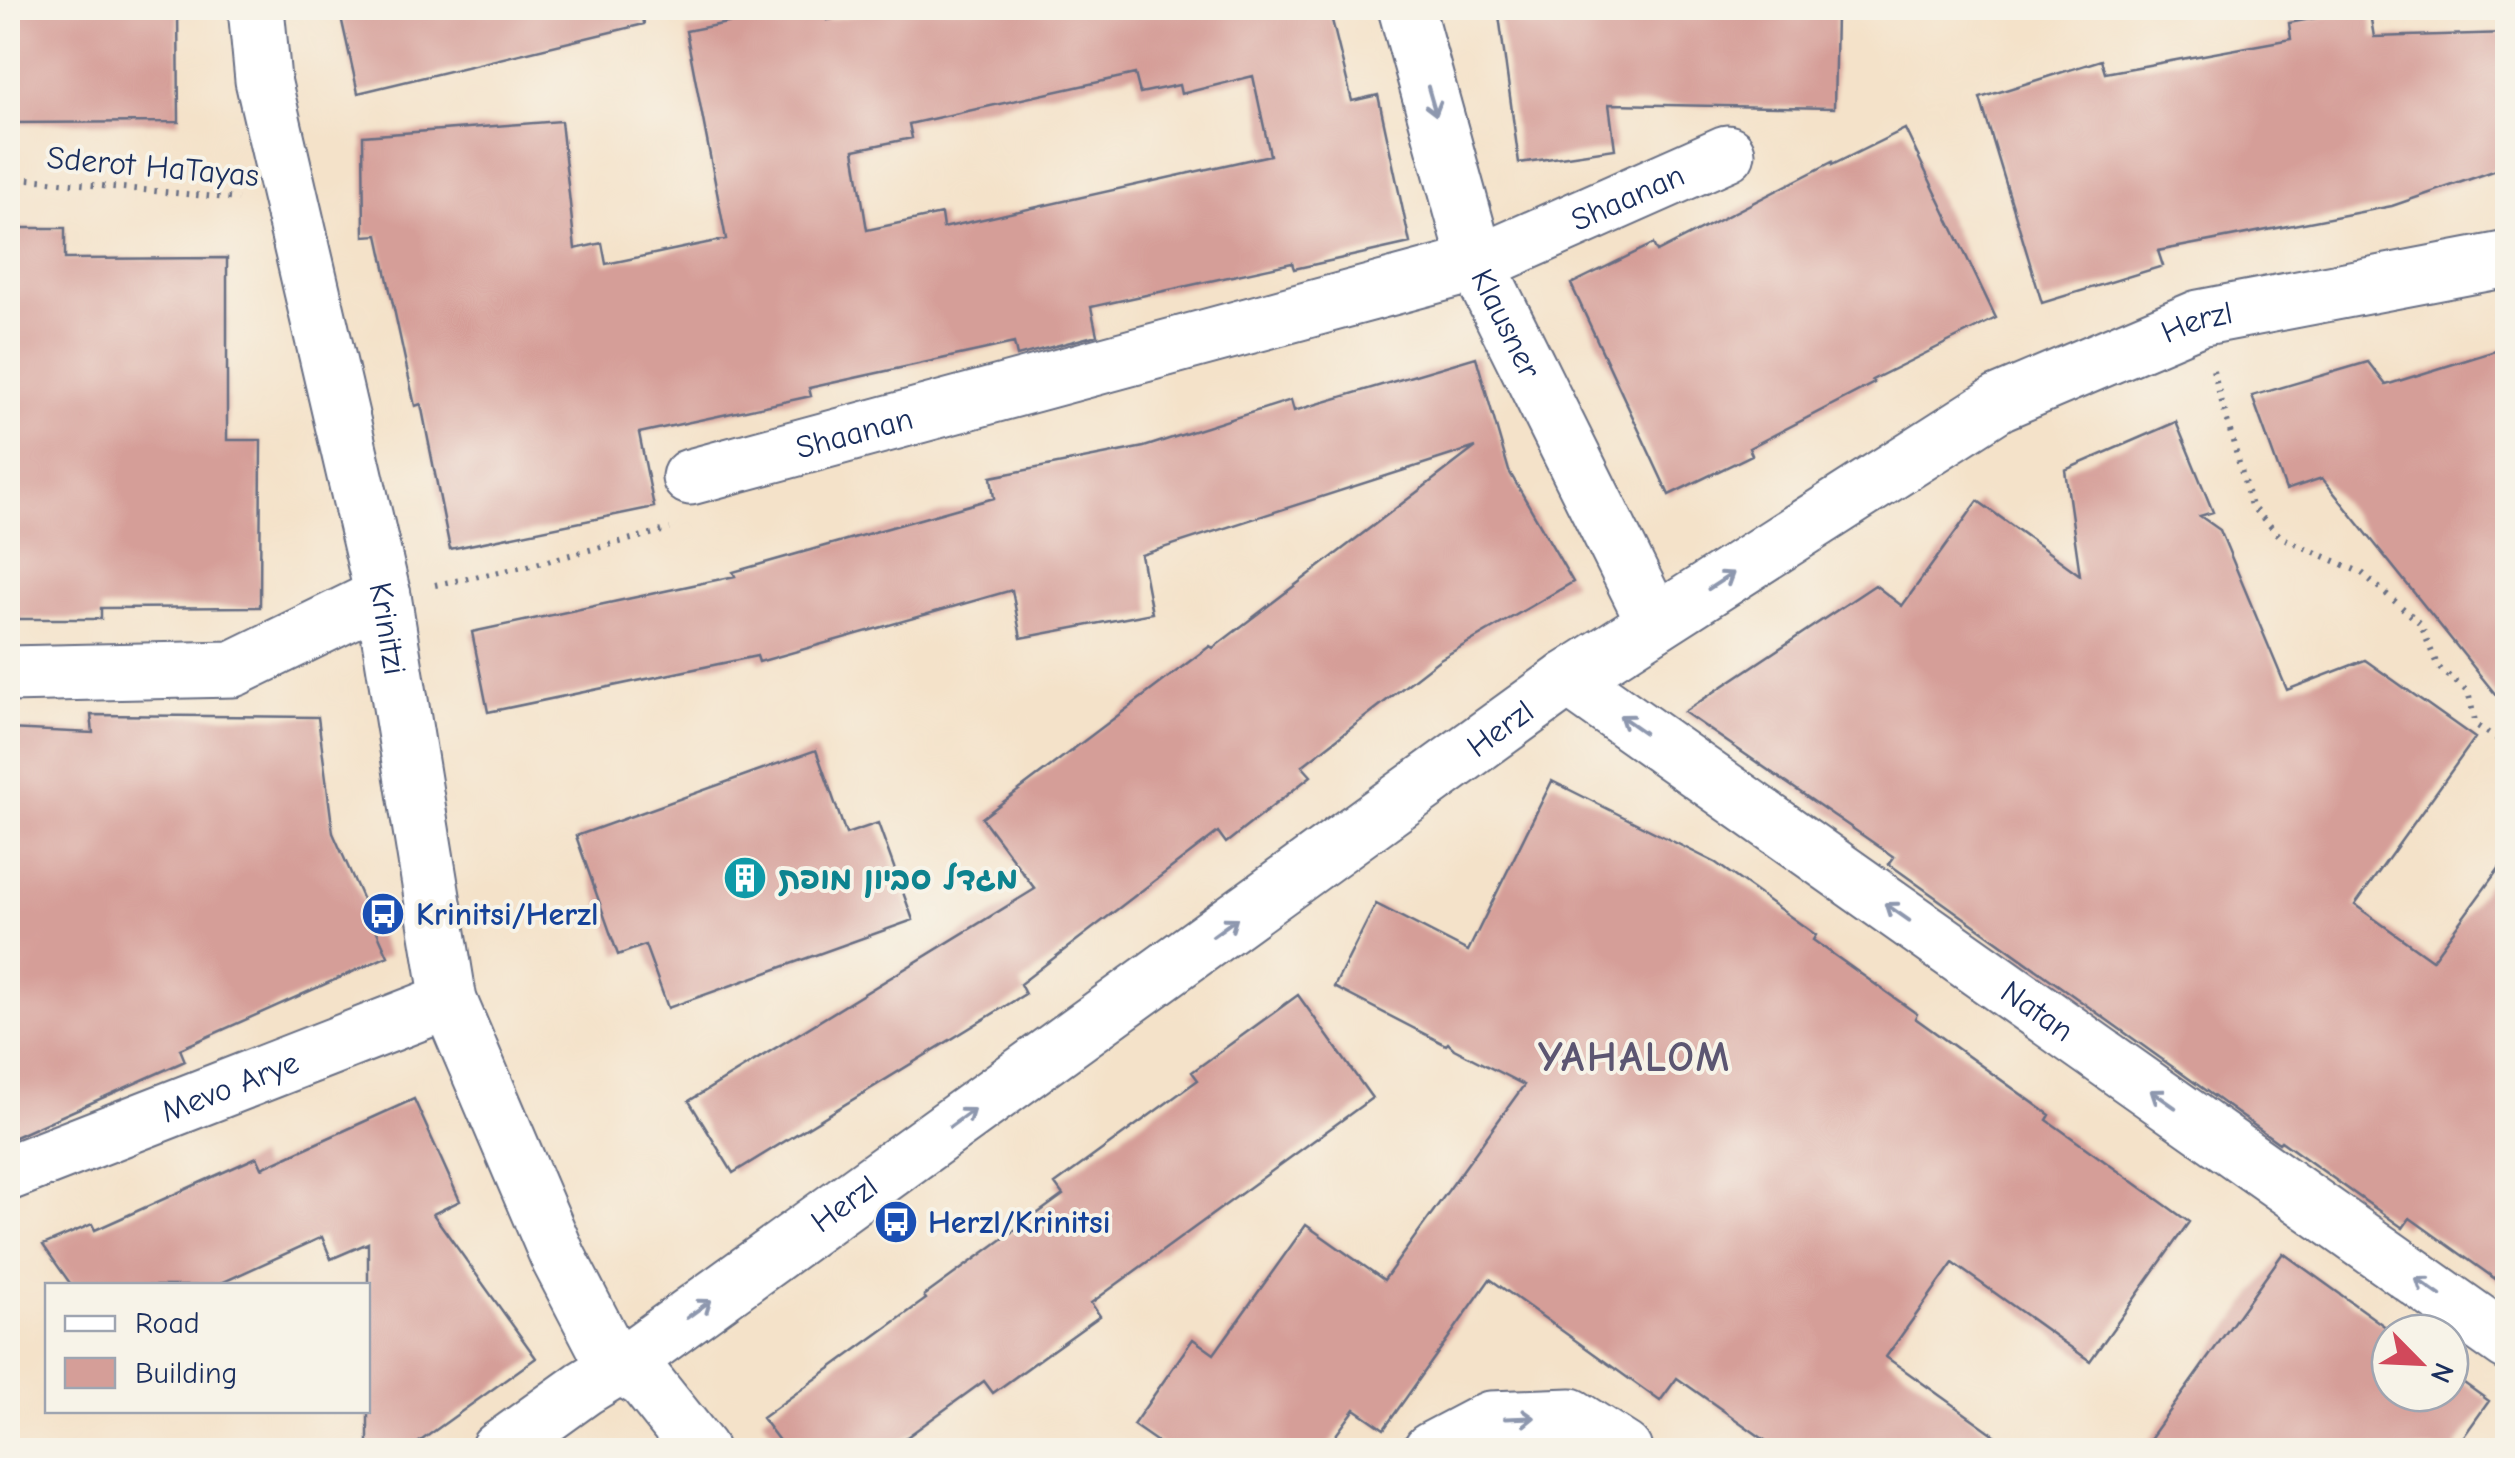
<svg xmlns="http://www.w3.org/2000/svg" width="2515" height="1458" font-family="'Comic Neue','Playpen Sans Hebrew',sans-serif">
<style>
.building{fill:#d59e98;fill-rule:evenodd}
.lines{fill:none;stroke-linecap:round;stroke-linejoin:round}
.minor-casing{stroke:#676e83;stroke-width:59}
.tertiary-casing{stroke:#676e83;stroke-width:59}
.path{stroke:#676e83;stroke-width:6;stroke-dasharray:2.5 8;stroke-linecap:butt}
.minor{stroke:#fff;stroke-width:55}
.tertiary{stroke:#fff;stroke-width:55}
.oneway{stroke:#8d97ae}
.labels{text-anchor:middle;stroke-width:8;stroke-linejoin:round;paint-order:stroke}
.street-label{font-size:32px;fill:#1b2f5e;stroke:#f7f3e8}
.culture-label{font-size:32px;font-weight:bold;fill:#0d838f;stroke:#f7f3e8;text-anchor:start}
.transit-label{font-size:32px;font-weight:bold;fill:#164399;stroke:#f7f3e8;text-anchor:start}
.district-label{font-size:42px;font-weight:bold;letter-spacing:2.5px;fill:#5c5672;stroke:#f7f3e8}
</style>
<rect width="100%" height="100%" fill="#f7f3e8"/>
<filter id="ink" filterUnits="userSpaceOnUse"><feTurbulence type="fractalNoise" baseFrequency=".01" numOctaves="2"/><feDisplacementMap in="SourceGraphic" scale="20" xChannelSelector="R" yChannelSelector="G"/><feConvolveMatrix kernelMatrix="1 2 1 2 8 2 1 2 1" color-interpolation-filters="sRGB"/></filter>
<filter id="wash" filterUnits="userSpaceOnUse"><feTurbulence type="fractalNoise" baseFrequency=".0048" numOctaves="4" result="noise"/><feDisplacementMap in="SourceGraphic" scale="40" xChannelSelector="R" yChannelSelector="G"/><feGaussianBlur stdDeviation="2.25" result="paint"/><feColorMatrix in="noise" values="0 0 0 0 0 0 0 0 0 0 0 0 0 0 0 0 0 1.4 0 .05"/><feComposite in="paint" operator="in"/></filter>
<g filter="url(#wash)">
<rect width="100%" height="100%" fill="#f4e2c9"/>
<g id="blocks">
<!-- building -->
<path class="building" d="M8 8H178L179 122 8 123Z
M339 8H642L644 24 358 93Z
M804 8H824L827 20 891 8H1329L1352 101 1378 95 1410 243 1294 269 1292 263 1091 307 1097 335 1017 356 1014 343 809 388 811 396 639 433 654 507 450 549 421 404 415 406 378 235 364 236 363 136 561 121 575 249 602 243 606 264 726 239 686 31ZM1135 74 1140 93 1179 85 1181 94 1253 76 1270 155 943 228 941 214 867 230 854 150 912 138 909 124Z
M1498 8H1595L1596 12 1836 15 1834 108 1609 104 1615 149 1519 163Z
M2369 8 2374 37 2508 33V166L2392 206 2158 251 2163 266 2042 303 1980 98 2101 60 2105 73 2291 39 2289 23Z
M1905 129 1996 318 1872 380 1874 383 1749 448 1752 455 1669 495 1571 284 1653 244 1657 252 1832 162V165Z
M8 228H65V259L227 258V440H261L260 607 101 608V619H8Z
M2508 347V710L2322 478 2286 490 2252 396 2368 362 2386 385Z
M1476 357 1509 471 1573 582 1440 659 1302 766 1311 776 1226 843 1218 832 1020 984 1025 994 733 1173 689 1101 1035 889 982 818 1210 646 1213 648 1476 447 1141 555 1152 613 1021 638 1012 590 759 662 757 656 488 712 472 632 735 576 733 572 994 498 991 477 1144 447 1291 400 1294 411Z
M2176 422 2213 512 2200 516 2220 530 2287 690 2365 660 2475 738 2355 905 2432 960 2508 856V1288L2410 1218 2403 1228 2281 1141 2279 1143 1889 864 1894 857 1684 712 1875 585 1902 606 1978 501 2080 575 2065 470Z
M91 715 318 717 333 833 388 956 180 1049 185 1061 8 1140V729L93 733Z
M816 750 846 834 878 823 913 920 668 1008 645 945 618 955 576 836Z
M1552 781 1716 863 1816 935 1813 940 1917 1014 1915 1018 2050 1115 2047 1120 2189 1222 2090 1361 1953 1263 1886 1357 2016 1450H1779L1677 1378 1660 1401 1490 1279 1384 1429 1355 1409 1325 1450H1169L1133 1425 1193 1339 1214 1354 1306 1225 1384 1280 1524 1085 1454 1049 1448 1043 1446 1045 1334 987 1376 904 1468 951Z
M1298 995 1372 1098 1091 1303 1100 1316 993 1393 984 1381 889 1450H786L762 1418 926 1299 924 1296 1063 1195 1055 1184 1198 1080 1192 1072Z
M414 1099 460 1201 433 1214 536 1358 408 1450H368V1243L331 1259 322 1237 215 1286H72L43 1245 92 1224 95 1230 257 1157 262 1168Z
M2283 1253 2394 1333H2390V1393H2450V1373L2489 1401 2454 1450H2142Z"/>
</g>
</g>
<g filter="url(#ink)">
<use href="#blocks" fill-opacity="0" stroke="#676e83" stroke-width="2.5"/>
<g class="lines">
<!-- minor casing -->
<g class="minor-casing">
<g id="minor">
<path id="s1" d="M1406 8 1477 264 1655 623"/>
<path id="s2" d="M690 477 1477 264 1727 153"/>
<path d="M8 674 233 669 383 596"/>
<path id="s3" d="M1568 679 2508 1343"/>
<path id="s4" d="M8 1173 449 1001"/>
<path d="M1431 1450 1490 1419 1571 1416 1624 1450"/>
</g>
</g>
<!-- tertiary casing -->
<g class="tertiary-casing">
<g id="tertiary">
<path id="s5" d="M256 8 263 80 383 596 449 1001 559 1259 610 1357 620 1366 645 1381 700 1450"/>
<path id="s6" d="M498 1450 584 1388 620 1366 1568 679 1999 403 2199 318 2508 259"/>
</g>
</g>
<!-- path -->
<path class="path" d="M8 177 238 199
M2213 370 2251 506 2281 537 2362 573 2420 623 2438 667 2468 692 2476 725 2508 746
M435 585 524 567 670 529"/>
<!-- minor -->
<use href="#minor" class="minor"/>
<!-- tertiary -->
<use href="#tertiary" class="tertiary"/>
</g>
<!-- one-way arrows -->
<defs><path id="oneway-shaft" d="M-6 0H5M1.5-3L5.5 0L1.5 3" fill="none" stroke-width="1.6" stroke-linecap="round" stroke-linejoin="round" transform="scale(2.5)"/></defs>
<g class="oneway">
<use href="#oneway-shaft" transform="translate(1432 101) rotate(74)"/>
<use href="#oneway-shaft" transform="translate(1721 581) rotate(-33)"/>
<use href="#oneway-shaft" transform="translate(1632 724) rotate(-145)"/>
<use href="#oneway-shaft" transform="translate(1897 912) rotate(-145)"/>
<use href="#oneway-shaft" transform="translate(1225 927) rotate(-36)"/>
<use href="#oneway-shaft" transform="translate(2163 1099) rotate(-145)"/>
<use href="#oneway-shaft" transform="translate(962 1118) rotate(-36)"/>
<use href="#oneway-shaft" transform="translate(2428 1287) rotate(-145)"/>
<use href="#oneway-shaft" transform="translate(699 1309) rotate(-36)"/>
<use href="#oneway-shaft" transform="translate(1520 1418) rotate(-2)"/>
</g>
</g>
<!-- icons -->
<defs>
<g id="building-disc" transform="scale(2.25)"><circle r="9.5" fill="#0f9aa8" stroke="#f7f3e8"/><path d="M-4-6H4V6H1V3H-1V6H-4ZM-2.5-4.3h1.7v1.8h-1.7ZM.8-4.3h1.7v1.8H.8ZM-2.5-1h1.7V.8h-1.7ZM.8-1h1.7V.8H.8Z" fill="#fff"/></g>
<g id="bus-disc" transform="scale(2.25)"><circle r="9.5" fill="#1a4fb4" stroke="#f7f3e8"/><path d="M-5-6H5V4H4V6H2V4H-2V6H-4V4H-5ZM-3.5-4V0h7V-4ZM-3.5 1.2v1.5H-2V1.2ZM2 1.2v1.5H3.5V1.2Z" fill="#fff"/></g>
</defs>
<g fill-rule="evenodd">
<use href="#building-disc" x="745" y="878"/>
<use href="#bus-disc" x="383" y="914"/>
<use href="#bus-disc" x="896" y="1222"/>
</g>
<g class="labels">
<!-- street labels -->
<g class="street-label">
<text transform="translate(153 166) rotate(5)" y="11">Sderot HaTayas</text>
<text dy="11" stroke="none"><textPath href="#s2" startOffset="980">Shaanan</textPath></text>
<text dy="11" stroke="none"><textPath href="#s1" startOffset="332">Klausner</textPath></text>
<text dy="11" stroke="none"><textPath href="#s6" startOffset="2045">Herzl</textPath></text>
<text dy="11" stroke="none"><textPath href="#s2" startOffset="170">Shaanan</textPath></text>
<text dy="11" stroke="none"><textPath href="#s5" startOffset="635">Krinitzi</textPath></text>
<text dy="11" stroke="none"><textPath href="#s6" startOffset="1235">Herzl</textPath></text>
<text dy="11" stroke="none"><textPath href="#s3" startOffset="575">Natan</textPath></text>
<text dy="11" stroke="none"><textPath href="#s4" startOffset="238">Mevo Arye</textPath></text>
<text dy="11" stroke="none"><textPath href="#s6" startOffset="425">Herzl</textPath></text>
</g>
<!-- culture labels -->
<g class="culture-label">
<text x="778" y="889">מגדל סביון מופת</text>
</g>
<!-- transit labels -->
<g class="transit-label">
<text x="416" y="925">Krinitsi/Herzl</text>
<text x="928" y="1233">Herzl/Krinitsi</text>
</g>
<!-- district labels -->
<g class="district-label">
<text x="1635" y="1071">YAHALOM</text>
</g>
</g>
<!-- margin -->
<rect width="2515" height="1458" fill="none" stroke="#f7f3e8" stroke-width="40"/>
<!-- legend -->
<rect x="45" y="1283" width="325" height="130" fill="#f7f3e8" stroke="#9fa5b1" stroke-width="2.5"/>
<rect x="65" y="1316" width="50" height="15" fill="#ffffff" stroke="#9fa5b1" stroke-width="2.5"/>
<text x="135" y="1333" font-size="30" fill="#1b2f5e">Road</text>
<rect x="65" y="1358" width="50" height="30" fill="#d59e98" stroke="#9fa5b1" stroke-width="2.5"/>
<text x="135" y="1383" font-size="30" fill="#1b2f5e">Building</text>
<!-- north arrow -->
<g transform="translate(2420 1363) rotate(114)"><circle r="48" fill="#f7f3e8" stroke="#9fa5b1" stroke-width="2.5"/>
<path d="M0-8L18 38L0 25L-18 38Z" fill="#d1495b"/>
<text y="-15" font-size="28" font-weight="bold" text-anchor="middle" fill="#1b2f5e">N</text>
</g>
</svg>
